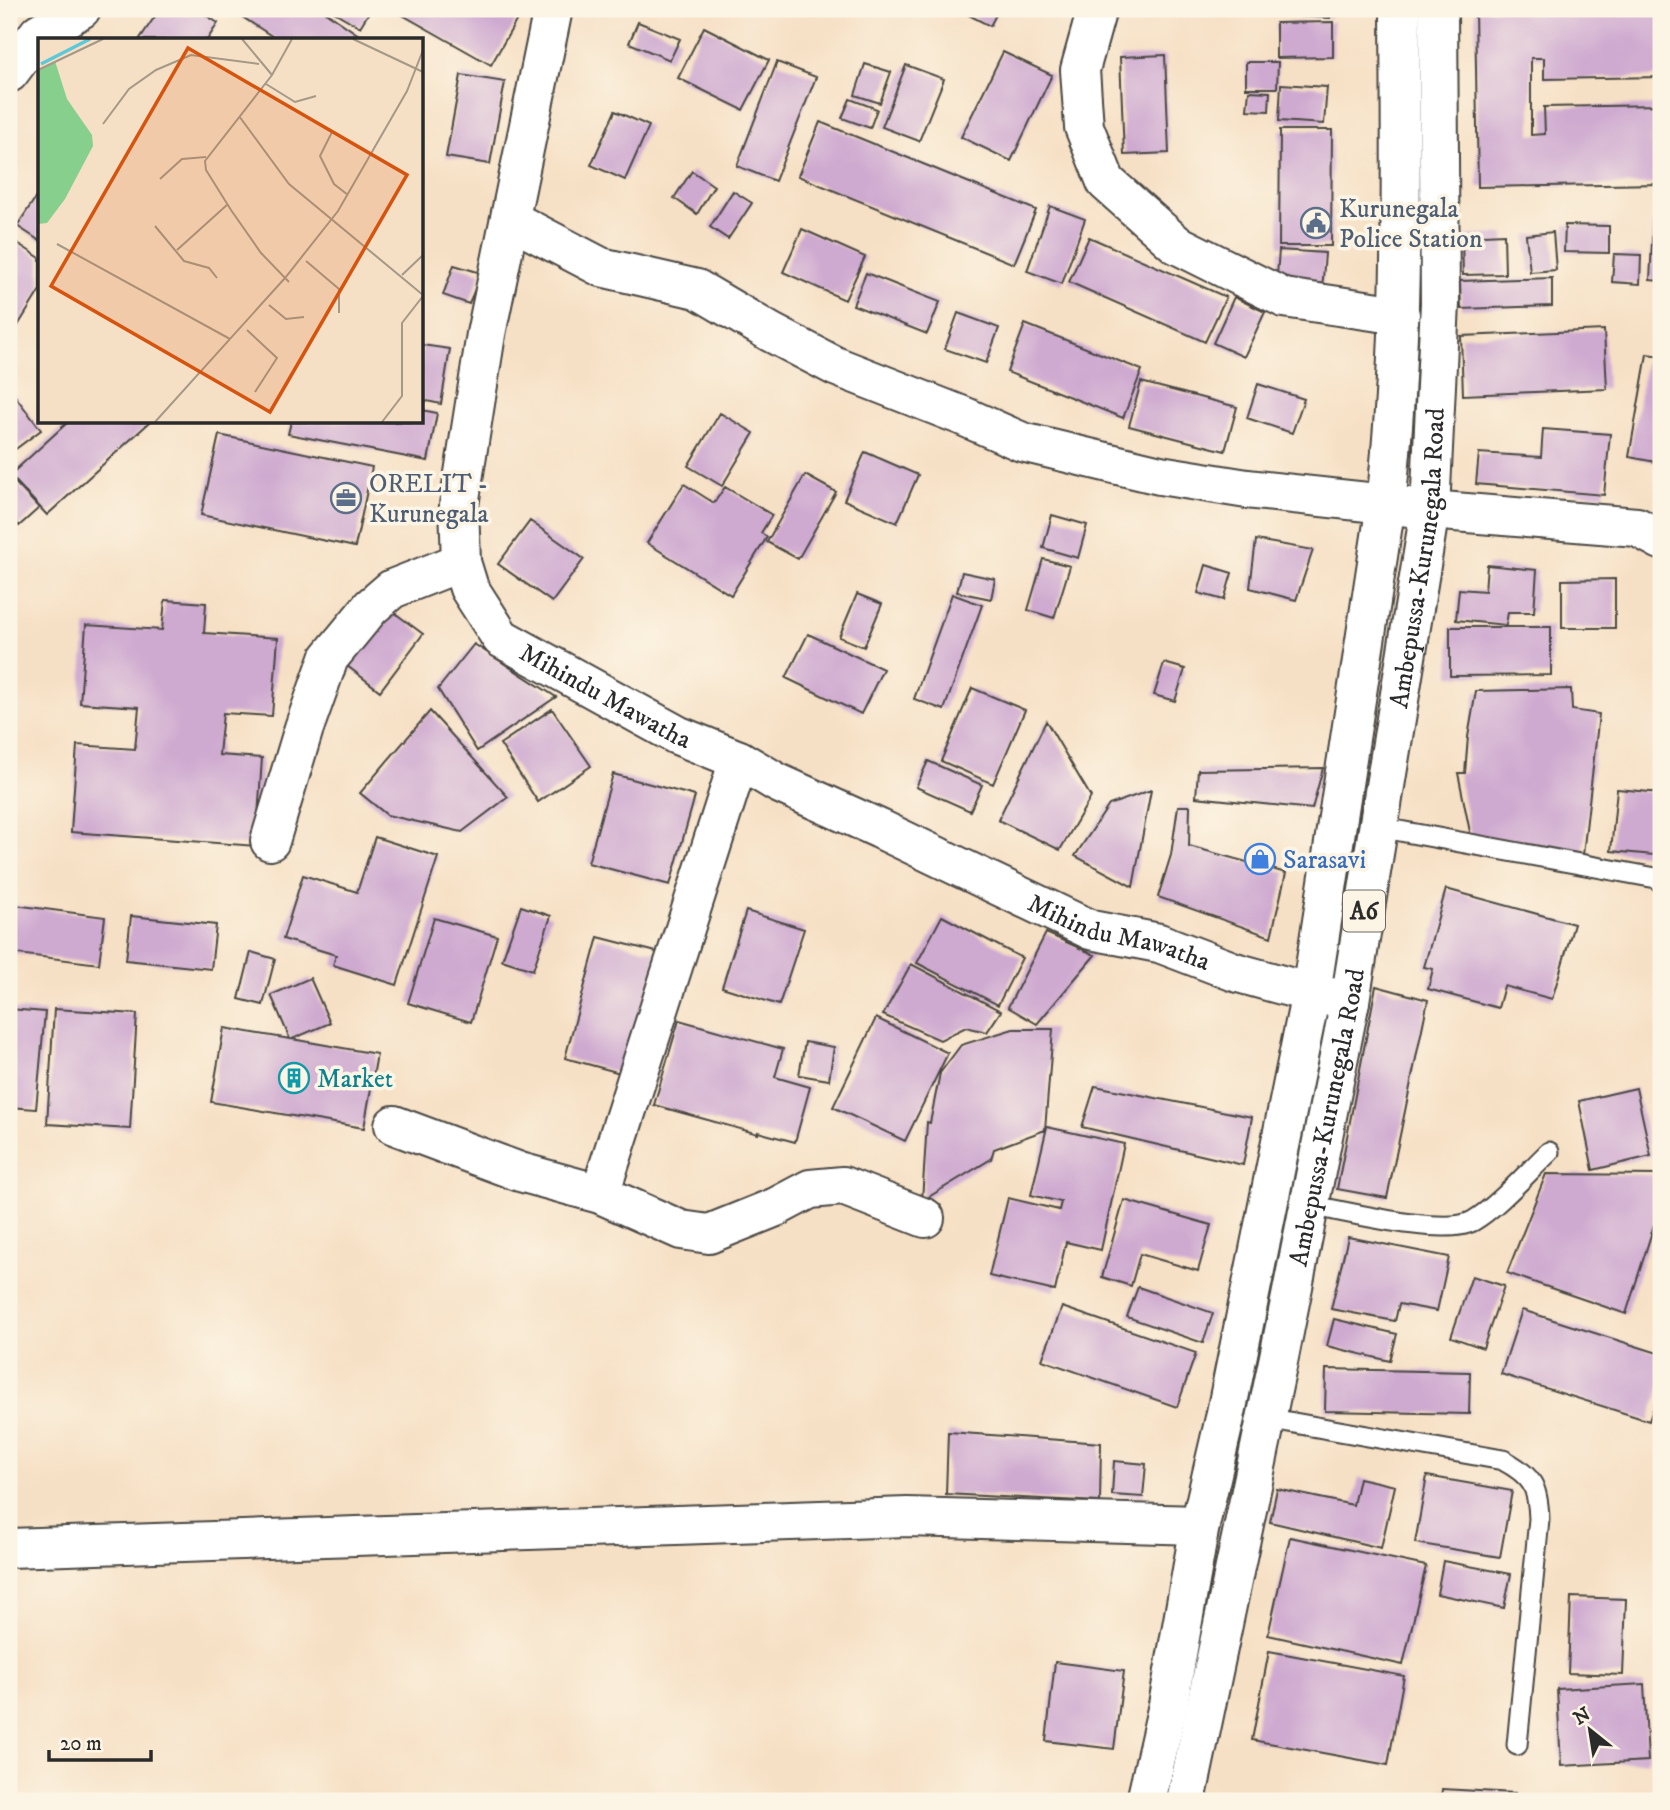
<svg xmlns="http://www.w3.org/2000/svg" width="1670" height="1810" font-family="'IM FELL DW Pica',serif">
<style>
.building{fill:#cea9d0}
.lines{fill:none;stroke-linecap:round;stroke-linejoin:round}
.service-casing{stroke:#494642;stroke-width:23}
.minor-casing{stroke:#494642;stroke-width:42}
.tertiary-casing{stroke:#494642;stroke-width:42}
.trunk-casing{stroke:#494642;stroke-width:42}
.service{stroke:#fff;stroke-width:19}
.minor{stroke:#fff;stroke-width:38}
.tertiary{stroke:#fff;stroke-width:38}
.trunk{stroke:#fff;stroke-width:38}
.labels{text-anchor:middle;stroke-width:7;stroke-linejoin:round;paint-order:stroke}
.shield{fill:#fcf5e5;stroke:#6a6863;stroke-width:2}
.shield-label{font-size:24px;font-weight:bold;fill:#2b2b2b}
.service-label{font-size:26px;fill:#4e5e75;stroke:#fcf5e5;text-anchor:start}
.street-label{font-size:26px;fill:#2b2b2b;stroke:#fcf5e5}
.shop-label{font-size:26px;fill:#366cbe;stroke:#fcf5e5;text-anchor:start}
.culture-label{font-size:26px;fill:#0d838f;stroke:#fcf5e5;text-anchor:start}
.inset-river{fill:none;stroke:#5dc8d7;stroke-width:3.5}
.inset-road{fill:none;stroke:#a59887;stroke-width:2}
.view{fill:#d5540f;fill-opacity:0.15;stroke:#d5540f;stroke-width:3.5}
.inset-edge{fill:none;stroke:#2b2b2b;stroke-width:3.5}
</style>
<rect width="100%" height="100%" fill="#fcf5e5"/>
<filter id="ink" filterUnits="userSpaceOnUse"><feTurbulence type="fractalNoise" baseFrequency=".0143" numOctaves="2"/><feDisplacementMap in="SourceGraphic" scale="14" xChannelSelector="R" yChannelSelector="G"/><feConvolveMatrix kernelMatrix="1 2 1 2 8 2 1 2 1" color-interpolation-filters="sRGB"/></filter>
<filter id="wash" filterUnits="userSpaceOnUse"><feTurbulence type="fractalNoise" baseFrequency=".00686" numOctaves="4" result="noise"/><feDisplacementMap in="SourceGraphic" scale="28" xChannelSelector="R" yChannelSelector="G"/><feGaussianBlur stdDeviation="1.57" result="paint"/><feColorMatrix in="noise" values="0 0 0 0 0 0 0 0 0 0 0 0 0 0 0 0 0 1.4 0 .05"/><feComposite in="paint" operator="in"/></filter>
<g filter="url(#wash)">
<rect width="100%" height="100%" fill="#f6e0c5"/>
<g id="blocks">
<!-- building -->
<path class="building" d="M160 9H196L218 23 207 40H139Z
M230 9H321L366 40H278Z
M329 9H371L360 27Z
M392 9H523L491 65Z
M957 9H999L990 26Z
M1297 9H1331L1330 18 1297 16Z
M1475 9H1661V77L1544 79V58H1531V135L1545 134 1544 107 1661 105V184L1478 187Z
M638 22 680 39 670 60 629 43Z
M1333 22V57L1276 58V23Z
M704 27 769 60 743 110 678 78Z
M1003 52 1052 75 1011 161 961 137Z
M1165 55 1169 153 1124 155 1120 57Z
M777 62 816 77 775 181 737 166Z
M1246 62H1278L1277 88H1246Z
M865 64 891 72 880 103 855 95Z
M906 65 944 79 919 141 882 127Z
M461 75 505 82 490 164 446 157Z
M1281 84 1327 87 1324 124 1279 121Z
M1249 91 1270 92 1269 111 1247 110Z
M850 99 877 109 870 128 842 118Z
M615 111 649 126 625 180 591 165Z
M820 122 1036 210 1014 264 798 176Z
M1280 130H1332L1331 246H1279Z
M692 171 714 186 697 214 674 198Z
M40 191V241L17 226Z
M733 191 752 203 728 239 710 227Z
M1050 206 1085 219 1062 284 1027 271Z
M1653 224H1661V281L1650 280Z
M1565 225 1609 226V253L1564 252Z
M802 229 865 257 845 300 783 272Z
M1553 232 1556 270 1530 272 1526 235Z
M1504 234 1505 274 1463 275 1462 236Z
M1089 237 1226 297 1205 342 1069 282Z
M14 241 40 258V290L9 340V249Z
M1279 250 1325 253 1322 292 1276 288Z
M1614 254 1641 255 1640 284 1612 282Z
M454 265 481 273 469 304 443 295Z
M866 273 940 302 927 334 853 305Z
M1552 278V306L1461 309 1460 281Z
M1234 297 1265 312 1244 357 1213 343Z
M958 313 999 328 986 363 945 349Z
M1025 324 1142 370 1123 418 1007 372Z
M1604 330 1607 389 1463 395 1461 336Z
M422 345 450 349 441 404 422 400Z
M1647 354 1661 356V463L1629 457Z
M1141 382 1237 407 1225 451 1129 426Z
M1258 384 1304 399 1292 433 1247 418Z
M9 388 41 430 9 454Z
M422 410 437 413 428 461 288 434 291 422H422Z
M720 413 754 433 722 486 688 466Z
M68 422H150L47 515 10 475Z
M1543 429 1610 434 1604 495 1476 484 1479 453 1541 457Z
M219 435 372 467 355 547 201 515Z
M865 452 918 475 897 523 844 500Z
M805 475 836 492 798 559 767 542Z
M11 478 39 508 19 526 9 514V480Z
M684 484 714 503 725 487 772 515 761 533 767 537 731 595 647 543Z
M1052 515 1087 525 1078 558 1043 548Z
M530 521 584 559 552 602 498 564Z
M1256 540 1313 550 1296 600 1250 588Z
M1043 559 1070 566 1054 618 1028 610Z
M1206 565 1232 573 1224 600 1198 593Z
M1487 565 1537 570 1534 612H1508L1506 625 1456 620 1459 589 1485 591Z
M962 572 995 579 991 599 957 592Z
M1615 579V628H1562V580Z
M857 594 882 604 864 647 839 637Z
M952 594 982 605 944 710 914 699Z
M165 600 206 603 204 633 278 638 272 716 223 713 219 755 262 758 256 846 71 832 77 745 135 749 139 707 80 703 86 625 162 630Z
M388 608 423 634 380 691 346 665Z
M1450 627H1551V675L1450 676Z
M808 634 883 669 861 714 786 678Z
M474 644 556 697 477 751 438 689Z
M1164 663 1185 669 1175 701 1154 695Z
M972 688 1025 710 993 784 941 761Z
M1571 689 1572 710 1599 714 1583 855 1471 837 1458 773H1465L1468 737 1476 691Z
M552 709 591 766 538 802 500 744Z
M430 711 508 797 462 832 387 815 360 793Z
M1046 721 1091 797 1060 850 998 820Z
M928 761 982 785 970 811 916 787Z
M1323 768 1312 809 1196 797 1198 770Z
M613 774 695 796 670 885 588 863Z
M1617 789 1660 793 1654 855 1611 851Z
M1151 790 1133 887 1075 856 1109 805Z
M1178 806H1190L1189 846 1286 873 1271 937 1158 897 1171 855Z
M375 837 438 857 397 985 333 965 336 955 283 939 303 875 357 892Z
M1446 889 1574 924 1552 999 1504 986 1498 1008 1428 989 1433 969 1424 967Z
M15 905 105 917 99 964 9 953Z
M521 906 551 916 533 970 502 960Z
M746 911 804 929 779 1005 722 987Z
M131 916 216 925 211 969 126 960Z
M942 916 1022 958 998 1005 917 963Z
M434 918 497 936 471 1022 408 1003Z
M1046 933 1095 955 1037 1024 1008 1007Z
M598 937 668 955 635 1077 565 1058Z
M251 952 275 959 263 1005 239 999Z
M911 964 1001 1011 987 1032 966 1027 940 1040 883 1015Z
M310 978 330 1023 292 1039 377 1054 364 1128 211 1102 224 1028 290 1039 271 995Z
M1376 986 1428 1000 1387 1198 1337 1189Z
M9 1009 45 1012 36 1109 9 1107Z
M54 1009 137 1014 130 1129 47 1124Z
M876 1018 948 1053 905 1141 833 1107Z
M679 1020 783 1049 775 1077 810 1087 795 1142 758 1132V1134L654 1105Z
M1013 1029H1053L1045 1130 994 1149 991 1159 922 1201 927 1122 930 1123 940 1073 961 1045Z
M805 1042 834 1047 829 1080 799 1075Z
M1095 1086 1252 1117 1243 1165 1082 1127Z
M1636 1088 1651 1156 1593 1170 1579 1101Z
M1047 1127 1124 1144 1101 1250 1066 1242 1055 1291 989 1276 1008 1198 1059 1210 1061 1202 1031 1195Z
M1546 1174 1661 1175V1203L1626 1314 1507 1273Z
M1124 1200 1211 1225 1198 1271 1140 1254 1131 1286 1102 1277Z
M1348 1237 1449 1257 1437 1311 1399 1304 1395 1321 1331 1309Z
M1472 1276 1504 1286 1483 1348 1451 1337Z
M1138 1287 1213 1313 1203 1343 1127 1317Z
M1062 1307 1196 1353 1177 1407 1042 1360Z
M1522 1310 1661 1354V1385L1649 1421 1501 1374Z
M1334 1319 1397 1334 1390 1361 1327 1346Z
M1326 1369 1470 1372 1469 1414 1325 1411Z
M948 1432 1101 1443 1100 1502 946 1494Z
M1114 1461 1146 1464 1143 1497 1112 1495Z
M1427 1476 1512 1491 1500 1557 1415 1543Z
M1359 1478 1395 1486 1381 1548 1270 1522 1277 1489 1353 1505Z
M1290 1537 1426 1566 1403 1665 1268 1635Z
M1443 1561 1511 1574 1504 1608 1437 1594Z
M1571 1597 1626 1599 1623 1675 1568 1673Z
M1269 1651 1404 1676 1388 1765 1252 1740Z
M1055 1662 1124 1671 1114 1749 1046 1741Z
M1644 1684 1648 1761 1561 1766 1557 1689Z
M1442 1789 1515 1793 1514 1801H1441Z"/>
</g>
</g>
<g filter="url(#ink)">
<use href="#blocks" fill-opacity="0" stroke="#494642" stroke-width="2"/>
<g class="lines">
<!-- service casing -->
<g class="service-casing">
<path id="service" d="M1378 827 1656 878 1661 882
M1309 1205C1344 1211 1445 1237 1473 1221 1496 1208 1528 1172 1549 1152
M1266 1418 1503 1460C1533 1476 1538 1487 1539 1519L1517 1745"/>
</g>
<!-- minor casing -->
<g class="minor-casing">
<path id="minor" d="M1097 9 1080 70 1084 127 1106 182 1176 244 1284 298 1400 315
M9 73 39 33 81 9
M270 841 304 728 329 658 371 607 392 589 461 562
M394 1125 520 1172 600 1194 681 1230 709 1234 776 1207 810 1189 843 1186 925 1218
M600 1194 739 760
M9 1548 907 1517 1200 1525"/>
</g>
<!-- tertiary casing -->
<g class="tertiary-casing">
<g id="tertiary">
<path id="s1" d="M553 9 486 334 459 505 461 562 469 588 501 638 677 735 739 760 778 783 880 829 1091 930 1159 943 1235 972 1311 993 1350 1001"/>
<path d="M511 220 601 267 697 289 770 332 835 366 963 416 1022 442 1160 475 1247 489 1386 504 1430 510 1637 527 1661 540"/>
</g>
</g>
<!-- trunk casing -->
<g class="trunk-casing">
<g id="trunk">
<path d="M1146 1801 1168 1705 1200 1525 1225 1418 1311 993 1386 504C1404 339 1401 174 1400 9"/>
<path id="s2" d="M1186 1801 1279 1357 1350 1001 1430 510 1440 303 1438 9"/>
</g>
</g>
<!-- service -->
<use href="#service" class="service"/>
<!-- minor -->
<use href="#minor" class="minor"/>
<!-- tertiary -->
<use href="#tertiary" class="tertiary"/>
<!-- trunk -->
<use href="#trunk" class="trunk"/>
</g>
</g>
<!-- icons -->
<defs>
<g id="civic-ring" transform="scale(1.575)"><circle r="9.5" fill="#fcf5e5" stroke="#5c6f8a" stroke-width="1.5"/><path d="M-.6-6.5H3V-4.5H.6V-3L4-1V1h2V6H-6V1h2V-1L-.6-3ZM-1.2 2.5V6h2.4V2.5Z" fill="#5c6f8a"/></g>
<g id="office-ring" transform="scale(1.575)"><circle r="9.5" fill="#fcf5e5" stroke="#5c6f8a" stroke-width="1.5"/><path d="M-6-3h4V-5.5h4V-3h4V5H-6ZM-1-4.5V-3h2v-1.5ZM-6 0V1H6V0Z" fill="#5c6f8a"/></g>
<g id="shop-ring" transform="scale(1.575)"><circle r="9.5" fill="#fcf5e5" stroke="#3f7fe0" stroke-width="1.5"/><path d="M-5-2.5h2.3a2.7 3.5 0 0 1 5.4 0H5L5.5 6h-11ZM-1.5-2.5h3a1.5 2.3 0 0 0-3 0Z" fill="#3f7fe0"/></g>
<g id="building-ring" transform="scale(1.575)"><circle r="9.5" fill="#fcf5e5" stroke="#0f9aa8" stroke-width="1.5"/><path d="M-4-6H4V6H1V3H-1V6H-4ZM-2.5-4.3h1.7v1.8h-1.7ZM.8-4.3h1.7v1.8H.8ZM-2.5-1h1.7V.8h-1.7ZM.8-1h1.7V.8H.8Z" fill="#0f9aa8"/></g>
</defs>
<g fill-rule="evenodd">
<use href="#civic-ring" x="1316" y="223"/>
<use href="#office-ring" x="346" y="498"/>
<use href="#shop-ring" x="1260" y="859"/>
<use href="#building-ring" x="294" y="1078"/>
</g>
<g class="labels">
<!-- shield labels -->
<rect class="shield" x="1343" y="890.5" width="42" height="41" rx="5"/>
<g class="shield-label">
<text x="1364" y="919">A6</text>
</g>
<!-- service labels -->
<g class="service-label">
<text x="1339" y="217">Kurunegala<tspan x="1339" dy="30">Police Station</tspan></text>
<text x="369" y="492">ORELIT -<tspan x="369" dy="30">Kurunegala</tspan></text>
</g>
<!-- street labels -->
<g class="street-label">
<text dy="9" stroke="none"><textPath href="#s2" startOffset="1265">Ambepussa-Kurunegala Road</textPath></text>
<text dy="9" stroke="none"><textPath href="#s1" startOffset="768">Mihindu Mawatha</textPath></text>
<text dy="9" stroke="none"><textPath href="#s1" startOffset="1335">Mihindu Mawatha</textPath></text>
<text dy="9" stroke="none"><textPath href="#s2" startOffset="698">Ambepussa-Kurunegala Road</textPath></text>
</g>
<!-- shop labels -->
<g class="shop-label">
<text x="1283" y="868">Sarasavi</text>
</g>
<!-- culture labels -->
<g class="culture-label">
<text x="317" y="1087">Market</text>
</g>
</g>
<!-- overview -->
<g transform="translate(38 38)">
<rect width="385" height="385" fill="#f6e0c5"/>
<path d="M17 23 29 61 54 97 55 108 27 161 9 185 0 186V32Z" fill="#86cf8c"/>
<path class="inset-river" d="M3 26 52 1"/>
<path class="inset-road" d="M204 1 234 37M315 1 385 34M0 32 65 1M228 46 257 64 278 58M201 78 251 146 385 257M65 86 91 51 118 32 153 17 221 26M294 94 282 118 296 146 310 157M122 141 144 121 168 119M117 188 146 223 171 230 179 240M19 206 192 301M139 212 190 166M268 223 301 251V275M364 237 385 217M251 244 223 215 193 172 168 132 167 123 234 37 254 1M231 267 248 281 266 279M209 292 239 320 217 354M117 384 247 240 300 173 369 53 385 12M344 384 364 358V285L385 258"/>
<path class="view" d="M150 10 369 137 232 374 13 248Z"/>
<rect width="385" height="385" class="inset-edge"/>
</g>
<!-- margin -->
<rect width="1670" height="1810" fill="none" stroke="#fcf5e5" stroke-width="35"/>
<!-- north arrow -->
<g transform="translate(1590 1730) rotate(330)" stroke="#fcf5e5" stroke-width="5" paint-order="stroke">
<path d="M0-5L12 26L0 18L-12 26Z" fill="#2b2b2b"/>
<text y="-10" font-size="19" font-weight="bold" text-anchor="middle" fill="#2b2b2b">N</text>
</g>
<!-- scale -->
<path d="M49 1750v10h102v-10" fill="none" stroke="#2b2b2b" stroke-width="3.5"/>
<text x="60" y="1750" font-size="21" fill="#2b2b2b" stroke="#fcf5e5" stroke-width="5" paint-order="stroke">20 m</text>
</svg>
